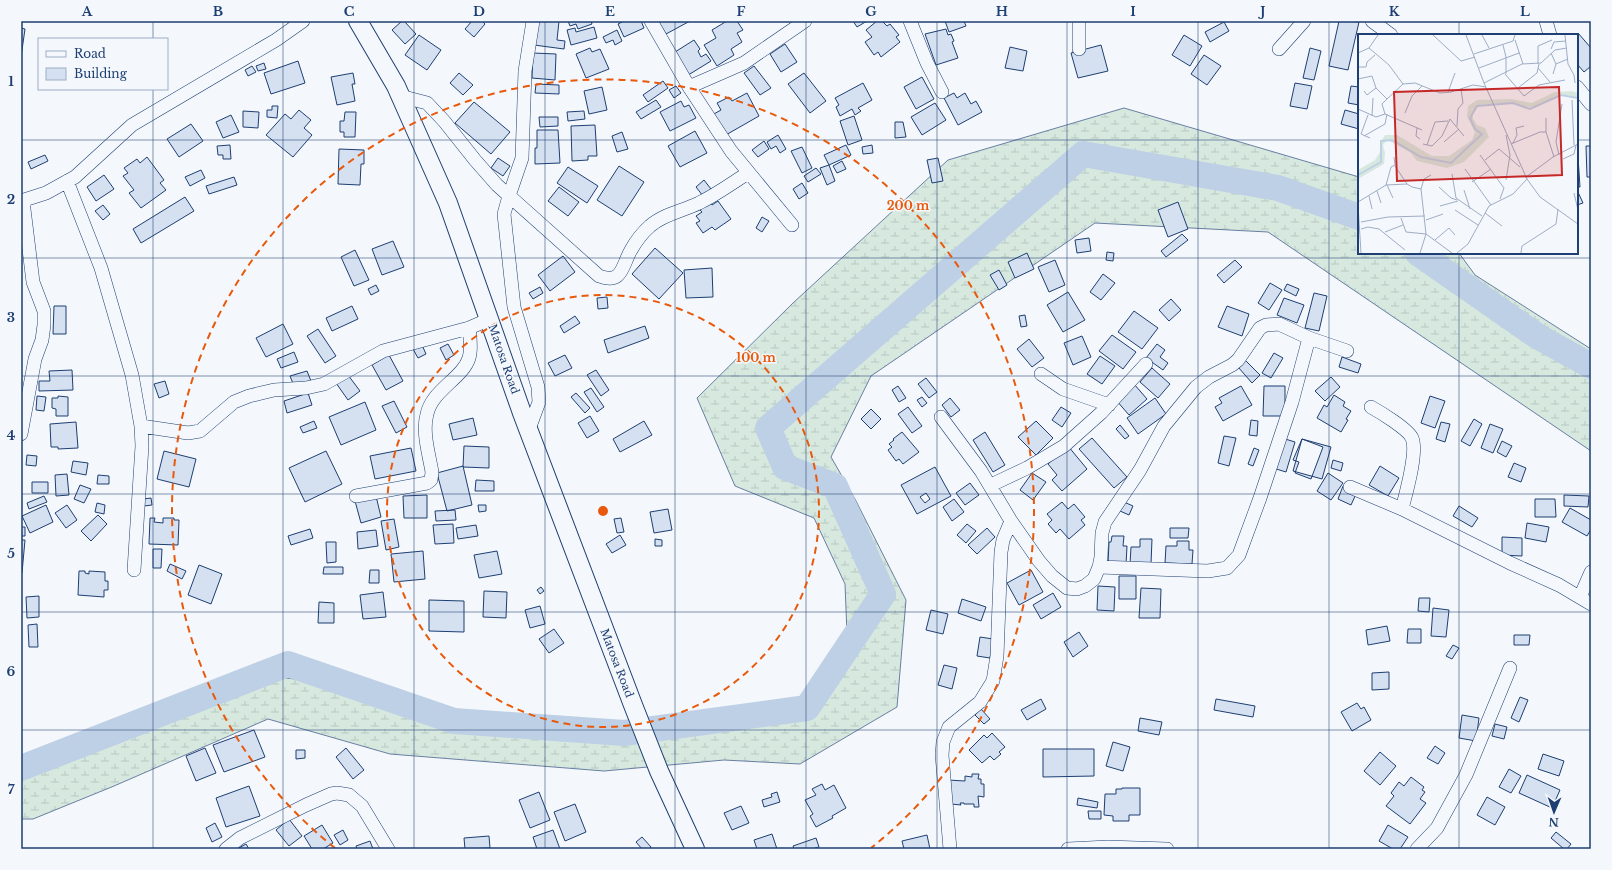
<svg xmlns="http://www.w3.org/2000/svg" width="1612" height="870" font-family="'Libre Baskerville',serif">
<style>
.wetland{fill:url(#wetland-marsh);stroke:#687fa3}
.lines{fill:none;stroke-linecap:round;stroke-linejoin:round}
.river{stroke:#bed0e5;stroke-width:26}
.building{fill:#d5e0f0;stroke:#1d3f73;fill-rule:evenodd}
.street-casing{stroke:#1d3f73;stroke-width:14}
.secondary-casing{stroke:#1d3f73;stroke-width:20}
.street{stroke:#f4f7fb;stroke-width:13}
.secondary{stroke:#f4f7fb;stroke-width:18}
.grid{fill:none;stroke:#1d3f73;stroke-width:1;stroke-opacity:0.55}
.ring{fill:none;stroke:#e8590c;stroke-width:2;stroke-dasharray:7 5}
.labels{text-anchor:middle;stroke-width:3;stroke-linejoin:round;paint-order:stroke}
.street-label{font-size:11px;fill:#1d3f73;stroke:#f4f7fb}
.inset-river{fill:none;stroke:#bed0e5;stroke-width:2}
.inset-road{fill:none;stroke:#9eadc5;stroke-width:1}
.view{fill:#c62828;fill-opacity:0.15;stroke:#c62828;stroke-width:2}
.inset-edge{fill:none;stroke:#1d3f73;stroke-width:2}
.centre{fill:#e8590c;stroke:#f4f7fb;stroke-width:2}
.ring-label{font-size:12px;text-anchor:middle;font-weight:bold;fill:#e8590c;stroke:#f4f7fb;stroke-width:3;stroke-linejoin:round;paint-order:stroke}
.neatline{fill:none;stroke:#1d3f73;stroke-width:1.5}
.grid-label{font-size:13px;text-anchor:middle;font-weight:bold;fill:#1d3f73}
</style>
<defs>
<pattern id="wetland-marsh" width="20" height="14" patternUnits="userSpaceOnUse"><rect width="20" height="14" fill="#d7e8df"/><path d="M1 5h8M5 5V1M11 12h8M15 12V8" fill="none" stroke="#b8c8c3"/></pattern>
</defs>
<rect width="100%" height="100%" fill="#f4f7fb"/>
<!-- wetland -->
<path class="wetland" d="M1124 108 1359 177V253H1459L1475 275 1591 349V451L1268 232 1095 223 871 376 831 457 855 499 906 600 897 707 800 764 724 760 604 771 390 754 268 719 114 786 33 819H21V767L64 759 237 672 385 690 509 723 720 725 790 717 847 634 845 584 814 518 735 486 697 398 793 303 948 160Z"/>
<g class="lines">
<!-- river -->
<path class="river" d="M1418 253 1537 336 1591 366
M21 768 288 664 454 721 624 733 807 708 883 594 835 486 785 467 768 428 1083 154 1278 188 1359 217"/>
</g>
<!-- building -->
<path class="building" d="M402 21H404L416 34 405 44 392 30Z
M472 21H482L485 24 474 37 465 29Z
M537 21H559L557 40 565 41 564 49 534 45Z
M568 21H591L592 24 578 29 576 24 570 26Z
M624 21H641L644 28 624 37 618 24Z
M658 21H690L666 34Z
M727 21H737L743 30 737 33 742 42 731 49 734 55 717 66 704 45 716 38 712 30Z
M853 21H867L857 27Z
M877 21H882L887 26 890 24 899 35 896 37 900 42 881 57 878 52 874 55 865 42 872 37 866 30Z
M945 21H964L966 26 949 32Z
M1339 21 1359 22 1348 70 1329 66Z
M1224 22 1229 31 1210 42 1205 32Z
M594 27 597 38 571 45 567 30 575 28 576 32Z
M21 28 25 29 21 57Z
M946 29 948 35 951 34 954 41 952 42 958 58 936 65 925 34Z
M617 30 622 41 615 45 613 40 606 43 603 37Z
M1578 33 1591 48V66L1584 72 1577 64V35H1576Z
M419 35 441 50 427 70 405 55Z
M1184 35 1202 46 1190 66 1172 55Z
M694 40 700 49 698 51 701 57 706 54 711 61 685 77 675 52Z
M785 44 797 62 781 72 770 54Z
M1101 45 1108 71 1078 78 1071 53Z
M1010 47 1027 51 1023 71 1005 68Z
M590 48 592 52 600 49 609 69 586 78 576 54Z
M1310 48 1321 51 1314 80 1303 78Z
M533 53 556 54 555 80 532 78Z
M1204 55 1221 66 1207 85 1191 74Z
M298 61 305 83 271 94 264 73Z
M264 63 266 69 258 71 256 66Z
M252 66 256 72 248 76 245 70Z
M754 66 771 88 760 95 744 73Z
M353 73 355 84H352L355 101 337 105 331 77Z
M459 73 473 85 463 95 450 83Z
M804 73 826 101 810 113 788 84Z
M922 77 934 99 916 109 904 87Z
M663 81 668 88 648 102 643 95Z
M863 83 872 100 858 108 861 111 855 115 852 109 840 116 836 107 839 105 835 98Z
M1295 83 1312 86 1307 109 1290 106Z
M536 84 559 85V94L535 93Z
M676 86 681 93 674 98 669 90Z
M1351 86 1359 87V105L1348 103Z
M602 87 607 110 589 114 584 91Z
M747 93 759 116 724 136 712 115 721 110 717 103 729 97 732 101Z
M954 93 957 98 965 93 971 104 976 101 982 112 958 125 944 98Z
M656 100 661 107 641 119 636 112Z
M681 101 684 107 689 105 696 118 670 131 660 112Z
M474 102 510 132 491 154 455 123Z
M935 103 946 120 922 135 911 117Z
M272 106H278L277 118 267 117V110H272Z
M299 110 311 120 304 128 312 135 293 157 266 135 285 114 291 119Z
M1345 110 1359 114V129L1341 124Z
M243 111 259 112 258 128 243 127Z
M584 111 585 119 568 121 567 112Z
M345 112H356L355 137H344V132H340V121H344Z
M231 115 239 132 223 138 216 122Z
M854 116 862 140 848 145 840 121Z
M539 117H558V126L540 127Z
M895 122H903L906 137 895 138Z
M191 124 203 141 179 157 167 139Z
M595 125 597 156H588V160L572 161 571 126Z
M537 130H558L560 163 535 164V148H537Z
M695 131 707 153 680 167 668 146Z
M622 132 628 149 617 152 612 136Z
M778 135 786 149 780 153 776 146 771 149 767 142Z
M764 141 769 149 758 157 752 150Z
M230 145 231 159H223V155H218L217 146Z
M846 145 851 155 829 165 824 155Z
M872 145 873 153 863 154 862 147Z
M1586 146H1591V177H1587Z
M802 147 812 168 802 173 791 151Z
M339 149 364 150V164H361L360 185 338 184Z
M45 155 48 161 31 169 28 162Z
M147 157 164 180 160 183 166 190 141 208 129 193 134 190 123 176 128 173 124 168 137 159 140 163Z
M1577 157H1578L1580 187H1577Z
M498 158 510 166 503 176 491 168Z
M938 158 943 181 932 183 927 160Z
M842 161 846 169 837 173 833 166Z
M829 165 835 181 827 185 820 168Z
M619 166 644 182 622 216 597 200Z
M568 167 598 186 587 203 557 183Z
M816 168 821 174 808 182 804 176Z
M201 170 205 178 190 186 185 177Z
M104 175 114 189 96 201 87 187Z
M234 177 237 185 209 194 206 186Z
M704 180 711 189 703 196 696 187Z
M802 183 808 193 799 199 793 189Z
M559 187 579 202 568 216 548 201Z
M1577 190 1583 203 1577 205Z
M185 197 194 211 141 243 133 229Z
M718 201 731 219 715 230 712 227 703 233 696 223 700 221 696 216 702 212 699 209 710 202 712 205Z
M1178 202 1188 229 1168 237 1158 210Z
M103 205 110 214 103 220 95 211Z
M762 217 769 221 762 232 756 228Z
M1182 234 1188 240 1166 257 1161 251Z
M1089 238 1091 251 1077 253 1075 240Z
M393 241 404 267 382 275 372 249Z
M655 248 683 273 659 299 632 274Z
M355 250 369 280 354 286 341 257Z
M1107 252 1114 253 1113 261 1106 260Z
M1027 253 1034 269 1015 278 1008 262Z
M563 256 575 272 550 291 538 275Z
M1055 260 1065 285 1049 292 1038 267Z
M1235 260 1242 267 1224 283 1217 275Z
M712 268 713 297 686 298 684 270Z
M999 270 1007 285 999 290 990 275Z
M1103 274 1115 283 1101 300 1090 292Z
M1270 283 1282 290 1269 310 1258 303Z
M1287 284 1299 289 1296 296 1284 290Z
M376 285 379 291 371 295 368 289Z
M540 287 543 293 533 299 529 293Z
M1068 292 1085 320 1063 332 1047 305Z
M1314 293 1327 296 1319 331 1305 328Z
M607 297 608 308 598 309 597 298Z
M1284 298 1304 305 1297 323 1277 315Z
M1171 299 1181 310 1169 321 1159 310Z
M54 306H66V334H53Z
M352 306 358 319 332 331 326 318Z
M1227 306 1249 314 1242 336 1218 327Z
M1134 311 1158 328 1142 349 1118 332Z
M1025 315 1027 326 1021 327 1019 316Z
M575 316 580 323 564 333 560 326Z
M283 324 293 344 266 357 256 338Z
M645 326 649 338 608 353 604 340Z
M318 329 336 356 325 363 307 336Z
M1112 335 1136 352 1123 369 1099 351Z
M1082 336 1091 357 1073 365 1064 343Z
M1029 339 1044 358 1032 367 1017 349Z
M448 344 454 355 446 360 440 348Z
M1157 344 1165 350 1160 357 1168 363 1163 370 1146 358Z
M422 345 426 354 418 358 413 349Z
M294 352 298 362 281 368 277 359Z
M1274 353 1283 358 1271 378 1262 373Z
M389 355 403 381 386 390 372 365Z
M565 355 572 368 555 376 548 363Z
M1100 356 1115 366 1102 384 1087 374Z
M1342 357 1361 364 1358 373 1339 367Z
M1245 360 1260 375 1252 383 1238 367Z
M1152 368 1170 384 1158 398 1140 382Z
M72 370 73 390 39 391V381H50L49 371Z
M596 370 609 390 601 396 587 375Z
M307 371 311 381 294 386 290 376Z
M348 375 360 391 348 400 336 383Z
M1331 377 1340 387 1325 401 1315 391Z
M926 378 937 392 929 398 918 384Z
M165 381 169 394 159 398 154 384Z
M1134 384 1147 399 1129 415 1116 400Z
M898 386 906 398 899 402 892 390Z
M1241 386 1252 405 1223 421 1215 407 1222 403 1219 398Z
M1264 386H1285V416H1263Z
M591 388 604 407 597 412 584 392Z
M308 393 312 405 287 413 284 401Z
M576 393 590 408 585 413 571 397Z
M1334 395 1345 402 1343 406 1351 411 1346 419 1348 420 1341 432 1317 418 1324 405 1327 407Z
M37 396 46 397 44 411 36 410Z
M58 396 68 397V416H56V409L52 408V398H58Z
M1430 396 1445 401 1435 428 1421 423Z
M922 397 927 403 922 407 917 400Z
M950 398 960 410 951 417 942 405Z
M1155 398 1166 414 1138 434 1127 418Z
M394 401 407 427 396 433 382 406Z
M365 402 376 430 341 445 329 417Z
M908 407 922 426 912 433 898 414Z
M1061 407 1071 413 1062 427 1052 420Z
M871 409 881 419 871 429 861 419Z
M590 416 599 431 587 438 578 423Z
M473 418 477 435 453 440 449 424Z
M1474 419 1482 424 1470 446 1461 441Z
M1251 420 1258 421 1257 436 1249 435Z
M314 421 317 428 303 433 300 427Z
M644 421 652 435 620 452 613 439Z
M1036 421 1053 438 1036 455 1018 437Z
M76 422 78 448 58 449V447H51L50 424Z
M1441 422 1450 424 1445 442 1436 439Z
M1490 424 1503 429 1493 453 1481 448Z
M1120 425 1129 436 1125 439 1116 429Z
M902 432 919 452 903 464 899 459 896 461 888 450 892 447 889 444 894 440 893 439Z
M985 432 1005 465 993 472 973 440Z
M1224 436 1236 438 1229 466 1218 463Z
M1092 438 1127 477 1114 488 1079 449Z
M1282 438 1295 442 1286 472 1273 468Z
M1302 439 1323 447 1311 479 1295 473 1299 462 1293 460Z
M1302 439 1331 447 1322 479 1293 471Z
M1502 441 1512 446 1506 457 1497 452Z
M464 446 489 447V468L463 467Z
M1068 446 1087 469 1062 491 1052 480 1057 475 1048 464Z
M411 448 416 471 375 479 370 456Z
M1254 448 1259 450 1253 466 1248 464Z
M164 451 196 459 189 487 157 479Z
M326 451 342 484 305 502 289 468Z
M27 455 37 456 36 466 26 465Z
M1333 460 1343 463 1341 471 1331 468Z
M73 461 88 463 86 475 71 472Z
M1514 463 1526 468 1521 482 1508 477Z
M463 466 472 505 447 511 437 473Z
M1380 466 1399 478 1388 496 1369 485Z
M935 467 951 496 917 514 901 485ZM926 493 930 499 925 503 920 497Z
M1032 473 1046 482 1033 500 1020 490Z
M1328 473 1343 483 1331 500 1317 491Z
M67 474 69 495 56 496 55 475Z
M98 475 109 476V484H97Z
M476 480 494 481V491H475Z
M32 482H48V493H32Z
M970 483 979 495 965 505 956 493Z
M80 485 91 489 84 503 74 499Z
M1343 486 1357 492 1351 505 1338 499Z
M427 495V518H404L403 496Z
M1564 495 1589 496 1588 507 1564 506Z
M44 496 47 502 29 509 27 503Z
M376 496 381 517 361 523 355 501Z
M151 498 152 505 144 506 143 499Z
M954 499 964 512 952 521 943 507Z
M1535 499H1555L1556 517H1535Z
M1062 502 1068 509 1074 504 1085 517 1081 520 1085 525 1069 539 1060 529 1056 533 1048 524 1052 520 1047 514Z
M1124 502 1133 506 1129 515 1120 511Z
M97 503 105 505 104 514 95 512Z
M46 505 53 522 30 533 22 516Z
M67 505 77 520 66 528 55 513Z
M478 505H486V511L479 512Z
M1459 506 1478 518 1472 527 1453 516Z
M1570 508 1591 520V529L1587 536 1562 522Z
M668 509 672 530 654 533 650 512Z
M455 510 456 520 436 521 435 511Z
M98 515 107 524 91 541 81 531Z
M150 518H155L154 522 163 523V518H174V520H179L178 545 149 544Z
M621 518 624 532 617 533 614 519Z
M394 519 399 547 386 550 381 521Z
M1527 523 1549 527 1546 542 1525 538Z
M453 524 454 543 435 544 433 525Z
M967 524 976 531 966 543 957 535Z
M476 525 478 536 458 539 456 528Z
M21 527H25V536H21Z
M987 528 995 537 977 554 968 545Z
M1170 528H1189L1188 538H1170Z
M310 529 313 538 291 545 288 536Z
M376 530 378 546 358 549 357 532Z
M620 535 626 545 612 553 606 544Z
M1112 536H1124L1123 546H1127L1126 565 1108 564 1109 542H1111Z
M1502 537 1522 538V556L1502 555Z
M655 539 662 540V546H655Z
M1140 539H1152L1151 564H1130L1131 547H1140Z
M21 540H25L22 573H21Z
M1177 541H1189V550H1193L1192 564 1165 563 1166 546H1177Z
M326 542H336V562L327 563Z
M153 549H162L161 568H153Z
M423 551 425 579 394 582 391 554Z
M497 551 502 574 479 578 474 555Z
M170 564 186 571 182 579 167 571Z
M199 565 222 574 211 604 188 595Z
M324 567H343V574H323Z
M370 570H379V583H369Z
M1031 570 1043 592 1019 605 1007 583Z
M79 571H85V573L89 574V571L105 572V581H108V590H104V597L78 595Z
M1119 576H1136V599H1119Z
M1098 586 1115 587 1114 611 1097 610Z
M541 587 544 591 540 594 537 590Z
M1141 588 1161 589 1160 618H1139Z
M484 591 507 592 506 618 483 617Z
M383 592 386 617 363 619 360 595Z
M1053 593 1061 607 1041 619 1033 605Z
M39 596V617L27 618 26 597Z
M1419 598H1430L1429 612 1418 611Z
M962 599 986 607 981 621 958 613Z
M429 600 464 601V632L429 631Z
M319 602 334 603V623H318Z
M540 606 545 624 530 628 525 610Z
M1433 608 1449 610 1446 637 1431 636Z
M931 610 948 614 943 634 926 630Z
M37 624 38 647H29L28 625Z
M1387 626 1390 641 1368 645 1366 630Z
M554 629 564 643 549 653 539 639Z
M1408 629H1421V643H1407Z
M1079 632 1088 646 1073 657 1064 642Z
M1514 635H1530L1529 645H1514Z
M980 637 993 639 990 658 977 656Z
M1453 645 1459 648 1452 659 1446 656Z
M944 665 957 668 952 689 938 685Z
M1389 672V689L1372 690V673Z
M1520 697 1528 700 1519 722 1511 718Z
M1041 699 1046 709 1027 720 1021 710Z
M1216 699 1255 706 1253 717 1214 710Z
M1357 703 1361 709 1364 707 1371 720 1352 731 1341 712Z
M981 709 990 719 984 724 975 715Z
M1462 715 1479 718 1476 741 1459 738Z
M1140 718 1162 722 1159 735 1138 731Z
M1495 724 1507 727 1504 739 1492 736Z
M254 730 265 757 224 772 213 745Z
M992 733 1005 747 999 752 1001 754 994 760 990 756 982 763 969 750 984 735 987 738Z
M1113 742 1130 747 1123 771 1106 766Z
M1435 746 1445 753 1438 764 1427 758Z
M205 748 216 773 196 781 186 756Z
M346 748 364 770 353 779 336 757Z
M1043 749H1094V776L1043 777Z
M296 750H305V758L296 759Z
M1380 752 1396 766 1380 785 1364 771Z
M1543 754 1564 761 1559 776 1538 769Z
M1509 769 1521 776 1511 793 1499 787Z
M972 774H979L978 779H981V784H984V797L978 796 979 807H974V804H964V803H960L961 805 951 804 948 780 965 781V776L972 777Z
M1527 775 1560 790 1552 808 1519 793Z
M1411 777 1424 787 1422 790 1425 792 1420 799 1426 803 1410 824 1386 806 1394 796 1391 793 1399 782 1404 786Z
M822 784 825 790 834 785 846 808 832 816 833 818 816 827 810 816 813 814 805 800 816 795 812 789Z
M249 786 260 816 226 827 216 798Z
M1122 788H1140V815H1129V821H1113V816L1104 815 1105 794H1116V789H1122Z
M539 792 550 820 530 828 519 800Z
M777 792 780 802 764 807 762 800 772 797 771 794Z
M1487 797 1505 807 1495 825 1477 815Z
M1078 798 1098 802 1097 808 1077 805Z
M575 804 586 832 565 841 554 812Z
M741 806 749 823 732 830 724 813Z
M1088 811H1101V819H1089Z
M289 819 302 836 289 846 276 830Z
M215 823 222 837 212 842 206 828Z
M322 825 333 843 323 849H312L304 836Z
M1388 825 1408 837 1400 849H1393L1379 841Z
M343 830 348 840 340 845 334 835Z
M553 830 560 849H537L533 837Z
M1556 832 1571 844 1567 849H1564L1551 838Z
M772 834 777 849H757L754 840Z
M927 835 930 849H904L902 841Z
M489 836 490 848 465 849 464 838Z
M642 837 651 847 649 849H642L636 842Z
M816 838 819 847 812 849H794L793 846Z
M370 841 373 849H357L356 846Z
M246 844 249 849H237Z"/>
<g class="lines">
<!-- street casing -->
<g class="street-casing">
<path id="street" d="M651 21 689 87 731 151 792 225
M910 21 927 63 942 92
M1372 21 1391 35
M1546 21 1550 35
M1079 49V21
M1279 49 1304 21
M689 87 744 63 805 21
M1577 87 1591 104
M400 96 427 103 444 121 475 160 497 185 599 276C623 285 622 265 631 250 636 241 642 233 650 226 663 214 683 211 699 203 716 195 732 183 748 173
M67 181 101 268 132 375 141 426 142 446 134 570
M21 201 46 193 75 177 132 125 276 40 303 21
M1041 374 1063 389 1109 405
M1371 407C1380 412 1408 429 1412 438 1418 452 1406 493 1402 509
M941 417 981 471 1011 521 1039 561 1052 576 1067 588 1077 589 1085 586 1094 579 1099 567 1101 557 1102 533 1105 522 1140 470 1164 426 1196 387 1209 377 1232 365 1238 360 1260 328 1266 325 1279 324 1309 338 1347 351
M141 426 188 433 200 431 234 402 249 396 274 390 306 388 324 384 383 351 469 328 490 319
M529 429 539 402 538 387 514 307 504 214 509 196 522 158 525 71 533 21
M21 434 35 359 42 340 44 325V311L33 282 23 201
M991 485 1027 468 1064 446 1101 413 1146 364
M1350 487 1402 509 1510 563 1559 585 1591 604
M356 496 427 483 431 480 432 472C429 454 422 432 427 414 432 390 463 378 469 358 472 349 470 337 469 328
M1099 567 1208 571 1227 568 1239 555 1260 498 1292 402 1309 338
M1580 597 1591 572
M226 849 240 838 306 805 331 794 337 793 349 795 362 806 388 849
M950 849 942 755 943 742 949 727 980 702 993 681 997 656 1001 552 1003 540 1011 521
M1068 849 1108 847 1167 849
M1417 849 1437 828 1466 775 1510 668"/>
</g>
<!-- secondary casing -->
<g class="secondary-casing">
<path id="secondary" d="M358 21 396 86 448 203 522 413 633 705 659 771 695 849"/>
</g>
<!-- street -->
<use href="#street" class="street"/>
<!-- secondary -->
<use href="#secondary" class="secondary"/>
</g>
<!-- grid -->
<path class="grid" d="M153 21V39M283 21V849M414 21V849M545 21V849M675 21V849M806 21V849M937 21V849M1067 21V849M1198 21V849M1329 21V849M1459 21V35M153 89V849M21 140H1359M1577 140H1591M1459 253V849M21 258H1591M21 376H1591M21 494H1591M21 612H1591M21 730H1591"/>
<!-- distance rings -->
<g class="ring">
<circle cx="603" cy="511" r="216"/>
<path d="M335 848A431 431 0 1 1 871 848"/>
</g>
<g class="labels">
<!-- street labels -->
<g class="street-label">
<text transform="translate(504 359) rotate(71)" y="4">Matosa Road</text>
<text transform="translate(617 663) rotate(69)" y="4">Matosa Road</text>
</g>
</g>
<!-- overview -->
<g transform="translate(1358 34)">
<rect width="220" height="220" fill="#f4f7fb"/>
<path d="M213 57 220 59V63L208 61 195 64 177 74 149 69 121 71 115 80V85L119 91 127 94 131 103 106 128 89 134 59 127 52 118 29 106 25 111 27 119 26 130 0 145V136L17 126 22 118V109L27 101H39L74 122H91L114 106 117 98 109 83 110 72 119 66 153 65 174 69 197 58Z" fill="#d7e8df"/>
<path class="inset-river" d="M0 141 23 128V107L34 106 63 123 93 129 124 100 117 95 112 84 119 72 155 69 172 75 203 61 220 64"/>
<path class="inset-road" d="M75 1 103 27 117 23M124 1 131 14M207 1 210 30 216 41 217 49M157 6 165 30M145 11 148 23V40M11 14 31 31 45 50 57 49 82 59 93 58 115 51 128 53M193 15 196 8 208 7M0 19 11 14 20 1M193 19 198 30 195 40M116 20 155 7 157 1M180 30V12L194 6M198 30 210 25M0 33H8L9 28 17 21M121 34 161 19M180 34 192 48M147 40 166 62 181 51 207 46M0 45 14 42 18 54 29 65 24 70 27 80 64 96M126 49 164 30 183 29 197 16 209 14M160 54 179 39 181 30M6 57 9 61 18 54M90 58 97 39M29 65 45 50M214 66 216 111M0 75 18 83 27 80M47 79 54 62 64 52M10 81 3 100 12 104M14 82 15 64M188 84V98L196 123M99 92 100 75 105 69 103 55M59 94 58 102 62 105M148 101 152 121 148 146M6 102 27 90 29 80M86 108 101 95M155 109 159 101 158 94 166 92M65 110 74 112 84 102 92 85 106 102M153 110 182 98H188M69 111 77 88 90 87M122 121 146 154 142 165M201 121 198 108 204 70M205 125 216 120 218 111M127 126 141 115 162 133M37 132 49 150 54 153 63 155 66 145 73 141M107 135 133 171M94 140 98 164 124 182M168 143 195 123 220 110M169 145 182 163 220 190M114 148 133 135M28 151 49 150M29 151 35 164M81 153 93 164 99 166M106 156 112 175M19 157 23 169M216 159 220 176M11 162 14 175M0 168 28 151 33 133 37 131 36 123M0 171 3 219M82 172 100 167M97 176 120 191M127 179 144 192M43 184 48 198 68 200 94 219M68 186 85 180M3 188 30 183 67 182M3 195 10 193 21 195 47 216M27 198 45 191M77 206 91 194 97 201M62 219 68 200 63 155M99 219 110 210 131 172 155 160 169 145 126 49 108 1M163 219 164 212 198 190 200 175"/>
<path class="view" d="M201 53 204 141 39 147 36 58Z"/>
<rect width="220" height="220" class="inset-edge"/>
</g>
<circle cx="603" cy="511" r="6" class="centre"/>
<g class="ring-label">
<text x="908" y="210">200 m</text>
<text x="756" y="362">100 m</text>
</g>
<!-- border -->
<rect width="1612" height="870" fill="none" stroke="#f4f7fb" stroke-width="44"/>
<!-- legend -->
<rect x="38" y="38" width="130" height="52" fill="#f4f7fb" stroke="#9eadc5"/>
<rect x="46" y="51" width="20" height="6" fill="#f4f7fb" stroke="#9eadc5"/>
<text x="74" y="58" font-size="12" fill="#1d3f73">Road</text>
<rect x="46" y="68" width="20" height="12" fill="#d5e0f0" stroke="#9eadc5"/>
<text x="74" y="78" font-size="12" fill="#1d3f73">Building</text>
<!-- north arrow -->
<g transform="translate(1554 812) rotate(182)" stroke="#f4f7fb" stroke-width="3" paint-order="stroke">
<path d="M0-3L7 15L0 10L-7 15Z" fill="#1d3f73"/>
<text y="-6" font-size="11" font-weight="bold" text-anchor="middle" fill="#1d3f73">N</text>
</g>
<rect x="22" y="22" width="1568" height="826" class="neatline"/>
<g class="grid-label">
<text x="87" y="16">A</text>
<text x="218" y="16">B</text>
<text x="349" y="16">C</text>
<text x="479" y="16">D</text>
<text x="610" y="16">E</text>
<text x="741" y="16">F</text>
<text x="871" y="16">G</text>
<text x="1002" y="16">H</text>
<text x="1133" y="16">I</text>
<text x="1263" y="16">J</text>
<text x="1394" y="16">K</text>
<text x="1525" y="16">L</text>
<text x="11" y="86">1</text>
<text x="11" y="204">2</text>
<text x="11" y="322">3</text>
<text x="11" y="440">4</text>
<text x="11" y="558">5</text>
<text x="11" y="676">6</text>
<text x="11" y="794">7</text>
</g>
</svg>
